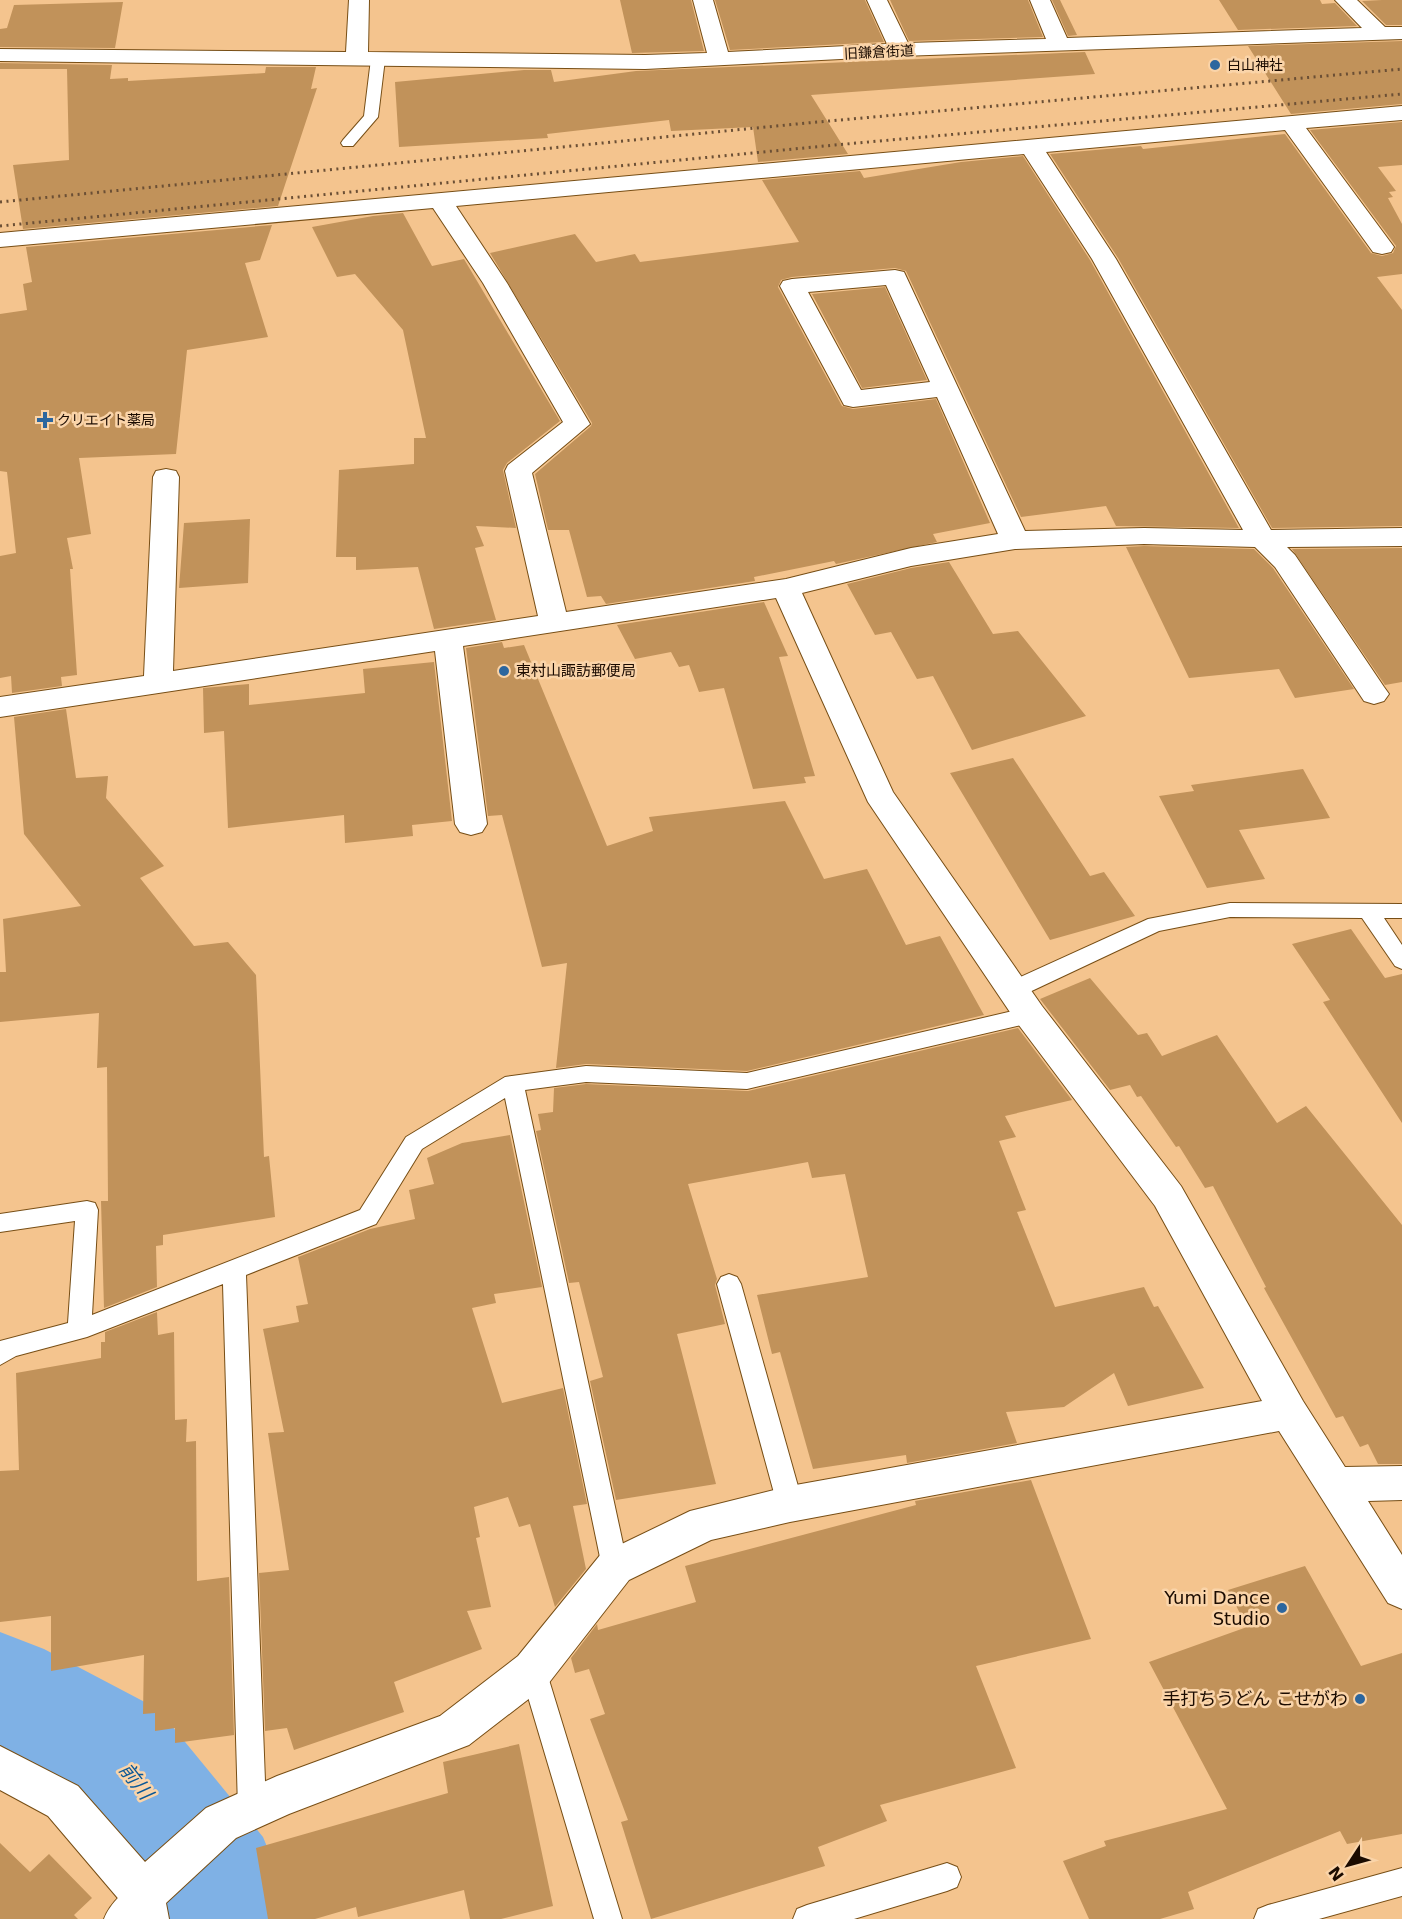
<svg xmlns="http://www.w3.org/2000/svg" width="1402" height="1919" font-family="'DejaVu Sans','Noto Sans JP',sans-serif">
<style>
.lines{fill:none;stroke-linecap:round;stroke-linejoin:round}
.river{fill:#7fb1e5;fill-rule:evenodd}
.building{fill:#c1925a}
.service-casing{stroke:#774e15;stroke-width:2}
.minor-casing{stroke:#774e15;stroke-width:2}
.service{fill:#fff;fill-rule:evenodd}
.minor{fill:#fff;fill-rule:evenodd}
.rail{stroke:#6b4f35;stroke-width:3;stroke-dasharray:2 4.5;stroke-linecap:butt}
.poi-dot{fill:#2c669e;stroke:#fad4a9;stroke-width:2}
.labels{text-anchor:middle;stroke-width:5;stroke-linejoin:round;paint-order:stroke}
.far-street-label{font-size:14px;fill:#1b0b00;stroke:#fad4a9}
.far-poi-label{font-size:14px;fill:#1b0b00;stroke:#fad4a9;text-anchor:start}
.poi-label{font-size:15px;fill:#1b0b00;stroke:#fad4a9;text-anchor:start}
.near-poi-label{font-size:18px;fill:#1b0b00;stroke:#fad4a9;text-anchor:end}
.near-water-label{font-size:20px;font-style:italic;fill:#0a5897;stroke:#fad4a9}
</style>
<rect width="100%" height="100%" fill="#f4c48e"/>
<g class="lines">
<!-- river -->
<path class="river" d="M0 1632 44 1649 158 1709 263 1837 282 1883 287 1919H153L152 1906 68 1795 0 1756Z"/>
</g>
<!-- building -->
<path class="building" d="M620 0H691L704 51 632 53Z
M715 0H865L884 42 730 50Z
M890 0H1028L1043 37 909 41Z
M1052 0H1060L1077 35 1068 36Z
M1219 0H1320L1322 4 1335 3 1357 26 1238 30Z
M1382 0H1402V25H1386L1362 1Z
M123 2 115 48 0 47V29L7 28 14 5Z
M1402 41V104L1291 114 1248 46Z
M1085 52 1095 74 811 95 848 154 758 162 753 127 671 131 669 120 547 134 548 138 399 147 395 82 524 70H551L554 82 636 71Z
M0 63 112 65 110 79 128 78V81L265 73 266 67H316L311 89 317 88 278 206 23 229 13 165 69 160 67 69H0Z
M1402 122V165L1378 167 1396 191 1389 192 1393 197 1388 198 1402 224V274L1377 277 1402 310V526L1272 528 1118 258 1050 154 1141 146 1143 149 1285 134 1371 253 1382 256 1393 253 1396 246 1310 130Z
M1023 156 1090 260 1239 528 1116 526 1106 506 1021 517 906 271 895 268 792 277 781 280 778 287 842 406 853 409 936 399 990 523 933 534 937 542 836 564 834 561 754 577 755 581 606 604 601 596 587 597 569 530H548L535 474 591 426 592 423 490 253 575 234 596 262 635 254 640 262 799 242 762 180 860 171 864 178 961 162Z
M403 213 432 266 464 259 560 421 507 463 503 470 516 528 476 526 484 546 475 548 496 620 434 629 418 567 356 570V557H336L339 470 414 464V438H426L403 330 355 274 337 277 312 227 373 216Z
M272 225 260 260 245 263 268 337 187 350 176 454 79 458 91 534 67 538 73 569H70L77 675 61 677 62 686 12 693 11 676 0 678V556L16 553 7 472 0 471V314L27 310 23 284 32 282 26 247Z
M885 287 927 380 862 388 812 294Z
M250 519 248 583 179 588 184 523Z
M1144 546 1254 549 1273 568 1354 689 1295 698 1279 669 1189 678 1126 547Z
M1402 548V682L1385 685 1292 549Z
M949 562 993 634 1018 631 1086 716 972 750 933 676 917 679 891 632 875 635 847 584 911 568Z
M764 602 788 656 779 657 815 776 804 777 806 783 753 789 724 688 699 692 689 665 679 667 671 652 635 659 617 625Z
M502 642 504 648 524 645 607 846 653 831 649 817 785 801 824 879 867 869 906 945 940 936 984 1015 747 1071 586 1064 556 1068 567 963 542 967 502 815 488 816 466 648Z
M434 662 452 821 412 825 413 836 345 843 344 815 228 828 224 731 204 733 203 688 249 684V705L365 693 363 669Z
M66 709 76 778 108 776 106 798 164 866 140 878 194 946 228 942 256 975 264 1157 269 1156 275 1217 163 1235V1245L156 1246 157 1287 104 1308 101 1201H108L107 1067 97 1068 99 1013 0 1022V972H6L3 919 81 906 24 834 14 717Z
M1013 758 1090 876 1104 872 1135 916 1050 940 950 773Z
M1303 769 1330 818 1239 830 1265 879 1207 888 1159 796 1194 791 1191 785Z
M1351 929 1385 978 1402 974V1123L1323 1002 1330 1000 1292 944Z
M1090 978 1138 1035 1147 1033 1162 1056 1217 1035 1277 1123 1306 1106 1402 1225V1464H1378L1368 1444 1360 1447 1343 1416 1336 1418 1264 1288 1266 1287 1213 1186 1205 1188 1179 1146 1176 1147 1141 1096 1137 1097 1130 1085 1110 1090 1040 999Z
M1018 1028 1072 1100 1005 1116 1016 1137 999 1141 1026 1210 1017 1212 1055 1307 1144 1287 1154 1307 1158 1306 1204 1388 1128 1406 1114 1373 1064 1407 1006 1412 1017 1443 907 1463 906 1455 813 1469 780 1352 772 1354 757 1295 868 1277 845 1174 812 1178 808 1162 688 1184 717 1279 715 1285 725 1324 677 1334 716 1484 616 1500 590 1381 603 1377 579 1282 569 1283 536 1131 541 1130 538 1114 553 1112 554 1088 586 1084 748 1091Z
M510 1135 542 1287 494 1294 496 1303 472 1308 502 1403 563 1388 587 1504 573 1506 586 1569 555 1607 530 1524 519 1527 508 1497 474 1507 480 1537 476 1538 491 1607 467 1611 482 1649 394 1682 404 1712 294 1750 287 1728 265 1731 259 1573 289 1570 268 1433 284 1432 263 1329 299 1322 296 1306 308 1304 298 1257 370 1229 415 1219 409 1190 434 1184 427 1158 462 1143Z
M157 1312 158 1335 174 1332 175 1420 187 1419 186 1442 196 1441 197 1581 229 1577 234 1735 175 1743V1728L155 1731V1713L143 1714 144 1655 51 1671V1616L0 1622V1471L19 1470 16 1373 101 1358V1342H105V1332Z
M1031 1480 1091 1639 976 1666 1016 1768 880 1805 887 1821 818 1847 825 1866 651 1919 621 1822 628 1820 590 1719 605 1714 589 1669 575 1673 571 1658 597 1624 598 1630 696 1602 685 1566 916 1505 915 1501Z
M1305 1566 1361 1666 1402 1653V1834L1347 1844 1340 1831 1188 1892 1194 1909 1160 1919H1089L1063 1861 1106 1846 1104 1841 1227 1809 1149 1662 1247 1627 1228 1590Z
M519 1744 553 1906 501 1919H470L464 1890 358 1917 356 1907 315 1919H268L256 1848 448 1793 443 1762Z
M0 1843 30 1872 49 1854 92 1898 74 1915 78 1919H0Z"/>
<g class="lines">
<!-- service casing -->
<g class="service-casing">
<path id="service" d="M378 55 385 59 378 117 353 146H343L341 143 343 140 364 116 371 59Z
M1230 903 1402 904V918H1384L1402 945V969L1395 966 1362 918 1230 917 1159 931 1021 996 1013 998 1005 996 1002 990 1005 984 1148 919Z
M1030 1007 1038 1009 1041 1015 1038 1021 747 1089 586 1082 525 1090 628 1567 624 1575 615 1579 606 1575 602 1567 505 1098 422 1149 376 1224 246 1275 266 1808 262 1817 252 1821 242 1817 238 1808 223 1284 87 1337 16 1356 0 1365V1341L68 1323 75 1221 0 1232V1214L87 1201 95 1203 98 1210 92 1315 360 1210 406 1137 505 1077 586 1066 747 1073Z
M729 1274 737 1277 741 1284 803 1504 799 1512 790 1515 781 1512 777 1504 717 1284 721 1277Z
M533 1658 542 1661 546 1670 622 1919H594L520 1670 524 1661Z
M947 1863 957 1867 961 1877 957 1887 947 1891 854 1919H793L797 1909 807 1905Z
M1402 1868V1896L1319 1919H1254L1258 1909 1268 1905Z
M143 1880 153 1884 157 1894 153 1904 138 1919H104C110 1903 127 1887 143 1880Z"/>
</g>
<!-- minor casing -->
<g class="minor-casing">
<path id="minor" d="M349 0H369L368 52 645 55 707 53 693 0H713L728 52 887 44 867 0H887L908 43 1046 39 1030 0H1050L1067 38 1362 28 1335 0H1357L1385 27H1402V39L900 56 645 69 0 61V49L346 52Z
M1402 106V120L1306 128 1394 247 1391 252 1382 254 1373 252 1285 130 1046 152 1116 259 1271 530 1402 528V546L1287 547 1295 555 1384 687 1389 694 1384 701 1374 704 1364 701 1275 567 1255 547 1144 544 1015 549 911 566 802 593 893 792 1042 1006 1181 1186 1303 1401 1345 1467 1402 1466V1500L1368 1501 1402 1555V1609L1388 1603 1279 1431 790 1522 711 1540 629 1580 548 1684 469 1745 289 1814 236 1838 166 1903 169 1919H123L122 1903 48 1816 0 1790V1746L78 1786 145 1862 206 1808 277 1776 440 1716 518 1656 601 1554 690 1511 790 1486 1262 1401 1155 1206 1018 1024 868 802 776 598 463 646 487 824 482 832 471 835 460 832 455 824 435 651 0 717V697L144 676 153 477 156 471 166 469 176 471 179 477 173 671 538 616 505 471 508 465 563 422 483 283 433 208 0 247V233ZM1024 154 1092 259 1243 530 1144 528 1025 531 904 272 895 270 792 279 783 281 780 286 844 405 853 407 937 397 998 534 911 548 786 579 566 612 532 473 590 424 507 283 456 206ZM886 285 930 382 861 390 808 292Z"/>
</g>
<!-- service -->
<use href="#service" class="service"/>
<!-- minor -->
<use href="#minor" class="minor"/>
<!-- rail -->
<path class="rail" d="M0 202 807 123 1402 69
M0 226 835 145 1402 94"/>
</g>
<!-- markers -->
<g class="poi-dot">
<circle cx="1215" cy="65" r="6"/>
<path d="M42 411h6v6h6v6h-6v6h-6v-6h-6v-6h6z"/>
<circle cx="504" cy="671" r="6"/>
<circle cx="1282" cy="1608" r="6"/>
<circle cx="1360" cy="1699" r="6"/>
</g>
<g class="labels">
<!-- far-street labels -->
<g class="far-street-label">
<text transform="translate(879 52) rotate(-3)" y="5">旧鎌倉街道</text>
</g>
<!-- far-poi labels -->
<g class="far-poi-label">
<text x="1227" y="70">白山神社</text>
<text x="57" y="425">クリエイト薬局</text>
</g>
<!-- poi labels -->
<g class="poi-label">
<text x="516" y="676">東村山諏訪郵便局</text>
</g>
<!-- near-poi labels -->
<g class="near-poi-label">
<text x="1270" y="1604">Yumi Dance<tspan x="1270" dy="21">Studio</tspan></text>
<text x="1348" y="1705">手打ちうどん こせがわ</text>
</g>
<!-- near-water labels -->
<g class="near-water-label">
<text transform="translate(136 1781) rotate(52)" y="7">前川</text>
</g>
</g>
<!-- north arrow -->
<g transform="translate(1348 1865) rotate(234)" stroke="#fad4a9" stroke-width="4.5" paint-order="stroke">
<path d="M0-4.5L10 22L0 15L-10 22Z" fill="#1b0b00"/>
<text y="-9" font-size="16" font-weight="bold" text-anchor="middle" fill="#1b0b00">N</text>
</g>
</svg>
